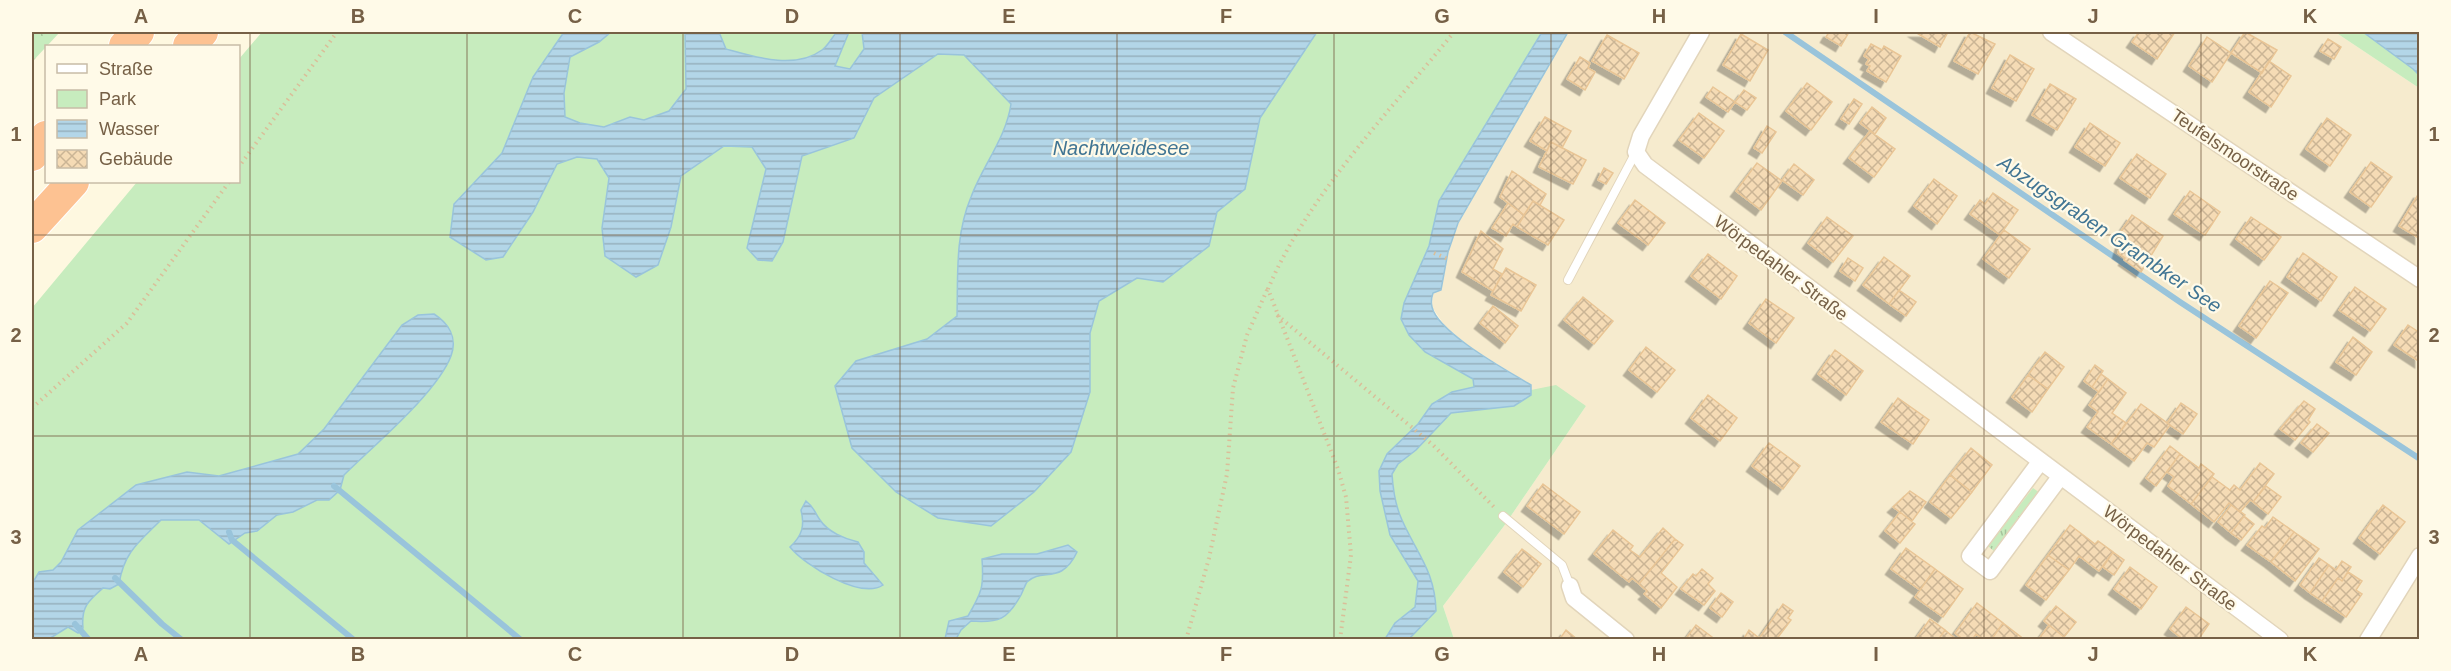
<svg xmlns="http://www.w3.org/2000/svg" width="2451" height="671" font-family="Arial,sans-serif">
<style>
.residential{fill:#f6ebce}
.grass{fill:url(#grass-tufts)}
.forest{fill:url(#forest-crowns)}
.park{fill:#c7ecbe}
.water{fill:url(#water-rules);stroke:#99c4db;stroke-width:1.5}
.lines{fill:none;stroke-linecap:round;stroke-linejoin:round}
.stream{stroke:#99c4db;stroke-width:6}
.building{fill:url(#building-cross-hatch);stroke:#e9c595;stroke-width:1.5;filter:url(#shadow)}
.service-casing{stroke:#e2d5bb;stroke-width:10}
.minor-casing{stroke:#e2d5bb;stroke-width:19}
.motorway-casing{stroke:#fff;stroke-width:34}
.path{stroke:#dabe99;stroke-width:4;stroke-dasharray:1.5 4.5;stroke-linecap:butt}
.service{stroke:#fff;stroke-width:8}
.minor{stroke:#fff;stroke-width:16}
.motorway{stroke:#fdc292;stroke-width:32}
.grid{fill:none;stroke:#766046;stroke-width:1.5;stroke-opacity:0.55}
.labels{text-anchor:middle;stroke-width:4.5;stroke-linejoin:round;paint-order:stroke}
.street-label{font-size:18px;fill:#766046;stroke:#fffae8}
.water-label{font-size:20px;font-style:italic;fill:#417593;stroke:#fffae8}
.neatline{fill:none;stroke:#766046;stroke-width:2}
.grid-label{font-size:20px;text-anchor:middle;font-weight:bold;fill:#766046}
</style>
<defs>
<pattern id="grass-tufts" width="24" height="20" patternUnits="userSpaceOnUse" patternTransform="scale(1.5)"><rect width="24" height="20" fill="#c7ecbe"/><path d="M3 7l-1-3M5 7V3M7 7l1-3M15 17l-1-3M17 17v-4M19 17l1-3" fill="none" stroke="#a6c39c"/></pattern>
<pattern id="forest-crowns" width="20" height="18" patternUnits="userSpaceOnUse" patternTransform="scale(1.5)"><rect width="20" height="18" fill="#c7ecbe"/><path d="M2 6a3 3 0 1 1 6 0M12 15a3 3 0 1 1 6 0" fill="none" stroke="#a6c39c"/></pattern>
<pattern id="water-rules" width="6" height="5" patternUnits="userSpaceOnUse" patternTransform="scale(1.5)"><rect width="6" height="5" fill="#b3d6e8"/><path d="M0 2.5h6" fill="none" stroke="#96b1be"/></pattern>
<pattern id="building-cross-hatch" width="8" height="8" patternUnits="userSpaceOnUse" patternTransform="scale(1.5)"><rect width="8" height="8" fill="#f5dbb5"/><path d="M0 0l8 8M0 8l8-8" fill="none" stroke="#cbb595"/></pattern>
<filter id="shadow"><feDropShadow dx="-5.5" dy="5.5" stdDeviation="0" flood-color="#0004"/></filter>
</defs>
<rect width="100%" height="100%" fill="#fef8e0"/>
<!-- residential -->
<path class="residential" d="M1568 32H2335L2419 88V639H1454L1443 606 1504 526 1586 406 1531 390V385L1470 347 1445 326 1432 307 1433 292 1441 290 1448 252 1458 223Z"/>
<!-- grass -->
<path class="grass" d="M2033 488 2040 493 1995 552 1988 546Z"/>
<!-- forest -->
<path class="forest" d="M32 32H60L32 62Z"/>
<!-- park -->
<path class="park" d="M262 32H1568L1458 223 1448 252 1441 290 1433 293C1432 296 1431 303 1432 307 1439 333 1507 371 1531 385V390L1556 385 1586 406 1504 526 1443 606 1454 639 32 640V308L137 182H238L239 59Z
M2335 32H2419V88Z"/>
<!-- water -->
<path class="water" d="M564 32H611L599 42 570 57 564 93 565 117 580 123 604 127 630 117 644 120 669 111 686 89 685 32H719L726 49C755 57 795 70 822 50 828 46 832 37 837 32H849L835 66 850 69 864 49 862 32H1317L1260 118 1245 189 1217 212 1209 246 1163 282 1137 278 1099 301 1090 333V392L1071 452 1034 492 991 526 938 518 896 492 852 448 835 386 856 361 927 339 957 316C958 275 955 235 971 197 983 165 1006 138 1011 104L964 55 938 54 874 98 854 138 802 156 783 242 772 261 758 260 747 248 766 169 752 147 724 146 681 176 671 227 658 265 636 277 605 256 602 228 609 178 597 159 577 157 557 164 533 212 503 257 486 260 450 237 454 204 502 153 533 77Z
M1542 32H1568L1458 223 1448 252 1441 290 1433 293C1432 296 1431 303 1432 307 1438 333 1508 371 1531 385V395L1514 406 1451 413 1416 450 1398 464 1392 474C1393 490 1395 505 1402 520 1417 554 1435 571 1436 611L1409 639H1385L1395 623 1415 607 1418 581 1390 535 1380 491 1379 471 1387 454 1418 424 1432 404 1452 392 1474 387 1473 379 1425 352 1409 335 1401 319 1404 303 1429 246 1439 201Z
M2363 32H2419V75L2413 69Z
M434 314C448 323 458 337 451 356 437 393 373 446 344 475L340 490 329 500H317L293 512 277 515 257 531 245 533 229 544 199 520H161C139 542 124 552 119 584L110 589 103 588C88 601 81 607 83 628L78 633 68 627 49 639H32V584L39 572 53 570 61 562 78 530 136 485 187 472 219 476 298 454 324 429 402 325 418 315Z
M806 501C815 508 814 512 820 520 828 532 845 539 858 542L864 552V563L883 585C861 600 804 565 790 547 802 536 805 526 801 510Z
M1068 545 1077 552C1061 586 1042 567 1027 582 1025 585 1023 591 1021 595 1007 620 999 623 971 621L961 630 956 639H945L949 621 968 616C982 592 984 587 982 559L1002 554H1037Z"/>
<g class="lines">
<!-- stream -->
<path class="stream" d="M1785 32 2180 302 2420 459
M334 486 521 640
M229 532 232 540 354 640
M115 578 162 624 182 640
M75 624 89 640"/>
</g>
<!-- building -->
<path class="building" d="M1829 32H1849L1841 46 1826 37Z
M1915 32H1948L1940 47Z
M1970 32 1995 44 1978 74 1954 61Z
M2139 32H2175L2157 59 2132 42Z
M2245 32 2277 50 2262 73 2231 53Z
M1741 34 1768 50 1750 81 1723 65Z
M1607 35 1639 53 1624 79 1592 61Z
M2207 37 2231 53 2212 82 2189 66Z
M2328 39 2341 47 2334 59 2320 51Z
M1871 44 1882 50 1884 46 1901 56 1886 82 1867 71 1870 66 1866 64 1869 59 1864 56Z
M2010 55 2034 69 2016 101 1992 88Z
M1580 57 1590 63 1588 68 1595 72 1585 90 1567 79Z
M2269 61 2291 76 2271 107 2249 92Z
M1807 83 1832 102 1811 130 1786 111Z
M2050 84 2076 99 2057 130 2032 115Z
M1713 87 1735 102 1728 112 1706 97Z
M1744 90 1756 98 1747 110 1735 102Z
M1854 99 1862 104 1849 124 1841 119Z
M1872 107 1886 118 1875 134 1860 123Z
M1699 113 1724 131 1704 158 1679 140Z
M1545 117 1571 131 1562 148 1551 142 1547 151 1530 141Z
M2327 118 2351 135 2330 166 2306 149Z
M2090 123 2120 143 2105 166 2075 147Z
M1767 126 1776 132 1762 153 1754 148Z
M1870 131 1895 149 1874 177 1849 158Z
M1551 142 1586 160 1573 184 1539 167Z
M2137 154 2166 174 2150 198 2120 178Z
M2371 162 2392 177 2371 207 2350 192Z
M1757 163 1782 181 1761 210 1736 191Z
M1794 164 1814 180 1803 195 1782 180Z
M1604 168 1613 173 1606 184 1598 180Z
M1512 171 1546 194 1540 205 1533 201 1524 215 1500 197Z
M1934 179 1957 196 1937 224 1914 206Z
M2190 191 2220 212 2205 235 2174 214Z
M1993 193 2018 210 2000 235 1970 214 1980 200 1985 204Z
M2419 193H2420V239L2399 226Z
M1635 200 1665 223 1648 245 1618 223Z
M1533 201 1564 220 1548 245 1517 227Z
M1508 203 1524 215 1517 227 1513 224 1506 236 1492 228Z
M2132 215 2163 236 2141 272 2124 260 2125 258 2118 253 2123 237 2119 234Z
M1827 217 1853 236 1833 262 1808 243Z
M2251 217 2281 237 2264 260 2236 239Z
M2004 230 2030 249 2009 278 1983 259Z
M1481 231 1503 249 1493 269 1502 274 1493 291 1462 272Z
M2303 253 2337 277 2321 301 2287 277Z
M1708 254 1737 276 1721 299 1691 276Z
M1884 257 1910 276 1889 304 1863 285Z
M1848 258 1863 268 1855 281 1840 271Z
M1506 268 1536 285 1521 311 1491 295Z
M2270 281 2288 293 2256 338 2239 326Z
M2355 287 2386 309 2370 331 2339 310Z
M1899 290 1916 302 1906 316 1889 304Z
M1583 297 1613 321 1594 344 1564 320Z
M1766 299 1794 318 1776 343 1749 323Z
M1493 306 1518 326 1505 343 1480 323Z
M2408 325 2420 333V362L2394 345Z
M2353 337 2372 352 2356 375 2336 362Z
M1646 347 1675 370 1657 392 1629 370Z
M1835 350 1863 371 1846 395 1818 374Z
M2045 352 2064 367 2048 389 2028 375Z
M2095 365 2103 371 2092 387 2084 381Z
M2101 374 2108 379 2099 392 2092 387Z
M2028 375 2048 389 2032 412 2012 397Z
M2108 379 2126 393 2112 413 2126 423 2111 444 2087 427 2098 412 2089 405Z
M1708 395 1737 418 1720 441 1691 418Z
M1898 398 1929 420 1913 444 1881 422Z
M2304 401 2315 409 2308 420 2310 422 2295 440 2280 429Z
M2181 403 2197 414 2183 434 2167 423Z
M2141 404 2170 425 2154 447 2147 443 2134 461 2111 444Z
M2317 424 2329 433 2313 452 2301 443Z
M1769 443 1800 466 1783 489 1752 466Z
M2170 446 2180 454 2156 486 2146 478Z
M1971 448 1992 465 1972 492 1950 475Z
M2180 454 2199 468 2201 464 2214 474 2191 504 2168 486 2174 477 2167 472Z
M2260 463 2274 474 2253 502 2250 500 2240 512 2229 503 2214 522 2191 504 2212 477 2230 490 2234 485 2240 490Z
M1950 475 1972 492 1951 518 1930 502Z
M1543 484 1580 512 1564 534 1527 506Z
M2266 486 2281 497 2268 514 2253 502Z
M1910 491 1926 502 1912 521 1893 507Z
M2231 505 2245 515 2231 533 2218 522Z
M2383 505 2405 522 2380 554 2359 538Z
M1900 512 1915 524 1900 543 1885 531Z
M2244 516 2254 524 2241 540 2231 533Z
M2273 517 2294 532 2271 562 2247 545 2262 526 2265 528Z
M2070 525 2095 544 2098 541 2113 552 2099 571 2079 556 2069 570 2048 555Z
M1663 528 1675 539 1639 584 1632 578 1629 582 1594 554 1613 530 1633 546 1630 550 1640 557Z
M2294 532 2319 549 2295 581 2271 562Z
M1675 539 1683 545 1661 573 1677 587 1661 608 1644 594 1647 591 1639 584Z
M1906 548 1935 569 1920 590 1891 569Z
M1522 549 1541 564 1523 587 1504 572Z
M2113 552 2124 560 2114 575 2103 567Z
M2048 555 2069 570 2046 600 2026 585Z
M2319 558 2329 565 2310 593 2300 585Z
M2342 561 2351 567 2342 581 2338 578 2322 601 2310 593 2329 565 2336 570Z
M2130 567 2157 587 2141 609 2114 589Z
M1702 569 1713 578 1708 584 1715 591 1704 605 1681 589 1693 574 1696 576Z
M1935 569 1963 589 1943 617 1915 597Z
M2348 572 2362 581 2356 590 2362 594 2346 617 2322 601 2338 578 2342 581Z
M1721 593 1733 602 1722 617 1710 608Z
M1977 603 2003 623 1991 640H1984L1976 634 1972 640H1964L1955 633Z
M1783 604 1793 611 1788 618 1791 620 1776 640H1758Z
M2056 606 2076 622 2064 637 2044 621Z
M2186 607 2209 624 2198 640H2184L2170 629Z
M1930 619 1945 630 1938 640H1915Z
M2003 623 2025 640H1991Z
M1696 625 1716 640H1685Z
M2049 625 2064 637 2067 640H2038Z
M1566 630 1578 640H1559Z
M1749 630 1759 638 1758 640H1743Z
M1945 630 1957 640H1938Z"/>
<g class="lines">
<!-- service casing -->
<g class="service-casing">
<path id="service" d="M1568 280 1636 152
M1503 516 1562 565 1570 586"/>
</g>
<!-- minor casing -->
<g class="minor-casing">
<path id="minor" d="M1701 32 1641 136 1636 152 1645 165 2280 640
M2051 32 2420 279
M2040 462 1970 556 1990 571 2060 477
M1570 586 1574 598 1626 640
M2368 640 2420 556"/>
</g>
<!-- motorway casing -->
<g class="motorway-casing">
<path id="motorway" d="M125 46 138 32
M189 46 202 32
M32 155 46 137
M32 227 73 182"/>
</g>
<!-- path -->
<path class="path" d="M238 168 337 32
M1434 253 1448 259
M1277 315 1433 445 1494 507
M32 408 127 323 229 182
M1186 640 1209 558 1227 474 1233 388 1247 335 1267 290
M1340 640 1351 555 1346 497 1338 469 1268 289C1307 196 1391 110 1454 32"/>
<!-- service -->
<use href="#service" class="service"/>
<!-- minor -->
<use href="#minor" class="minor"/>
<!-- motorway -->
<use href="#motorway" class="motorway"/>
</g>
<!-- grid -->
<path class="grid" d="M250 32V640M467 32V640M683 32V640M900 32V640M1117 32V640M1334 32V640M1551 32V640M1768 32V640M1984 32V640M2201 32V640M32 235H2420M32 436H2420"/>
<g class="labels">
<!-- street labels -->
<g class="street-label">
<text transform="translate(2235 155) rotate(34)" y="6">Teufelsmoorstraße</text>
<text transform="translate(1781 268) rotate(37)" y="6">Wörpedahler Straße</text>
<text transform="translate(2170 558) rotate(37)" y="6">Wörpedahler Straße</text>
</g>
<!-- water labels -->
<g class="water-label">
<text x="1121" y="155">Nachtweidesee</text>
<text transform="translate(2110 234) rotate(34)" y="7">Abzugsgraben Grambker See</text>
</g>
</g>
<!-- border -->
<rect width="2451" height="671" fill="none" stroke="#fffae8" stroke-width="66"/>
<!-- legend -->
<rect x="45" y="45" width="195" height="138" fill="#fffae8" stroke="#c8bca7" stroke-width="1.5"/>
<rect x="57" y="64" width="30" height="9" fill="#ffffff" stroke="#c8bca7" stroke-width="1.5"/>
<text x="99" y="75" font-size="18" fill="#766046">Straße</text>
<rect x="57" y="90" width="30" height="18" fill="#c7ecbe" stroke="#c8bca7" stroke-width="1.5"/>
<text x="99" y="105" font-size="18" fill="#766046">Park</text>
<rect x="57" y="120" width="30" height="18" fill="url(#water-rules)" stroke="#c8bca7" stroke-width="1.5"/>
<text x="99" y="135" font-size="18" fill="#766046">Wasser</text>
<rect x="57" y="150" width="30" height="18" fill="url(#building-cross-hatch)" stroke="#c8bca7" stroke-width="1.5"/>
<text x="99" y="165" font-size="18" fill="#766046">Gebäude</text>
<rect x="33" y="33" width="2385" height="605" class="neatline"/>
<g class="grid-label">
<text x="141" y="23">A</text>
<text x="358" y="23">B</text>
<text x="575" y="23">C</text>
<text x="792" y="23">D</text>
<text x="1009" y="23">E</text>
<text x="1226" y="23">F</text>
<text x="1442" y="23">G</text>
<text x="1659" y="23">H</text>
<text x="1876" y="23">I</text>
<text x="2093" y="23">J</text>
<text x="2310" y="23">K</text>
<text x="16" y="141">1</text>
<text x="2434" y="141">1</text>
<text x="16" y="342">2</text>
<text x="2434" y="342">2</text>
<text x="16" y="544">3</text>
<text x="2434" y="544">3</text>
<text x="141" y="661">A</text>
<text x="358" y="661">B</text>
<text x="575" y="661">C</text>
<text x="792" y="661">D</text>
<text x="1009" y="661">E</text>
<text x="1226" y="661">F</text>
<text x="1442" y="661">G</text>
<text x="1659" y="661">H</text>
<text x="1876" y="661">I</text>
<text x="2093" y="661">J</text>
<text x="2310" y="661">K</text>
</g>
</svg>
